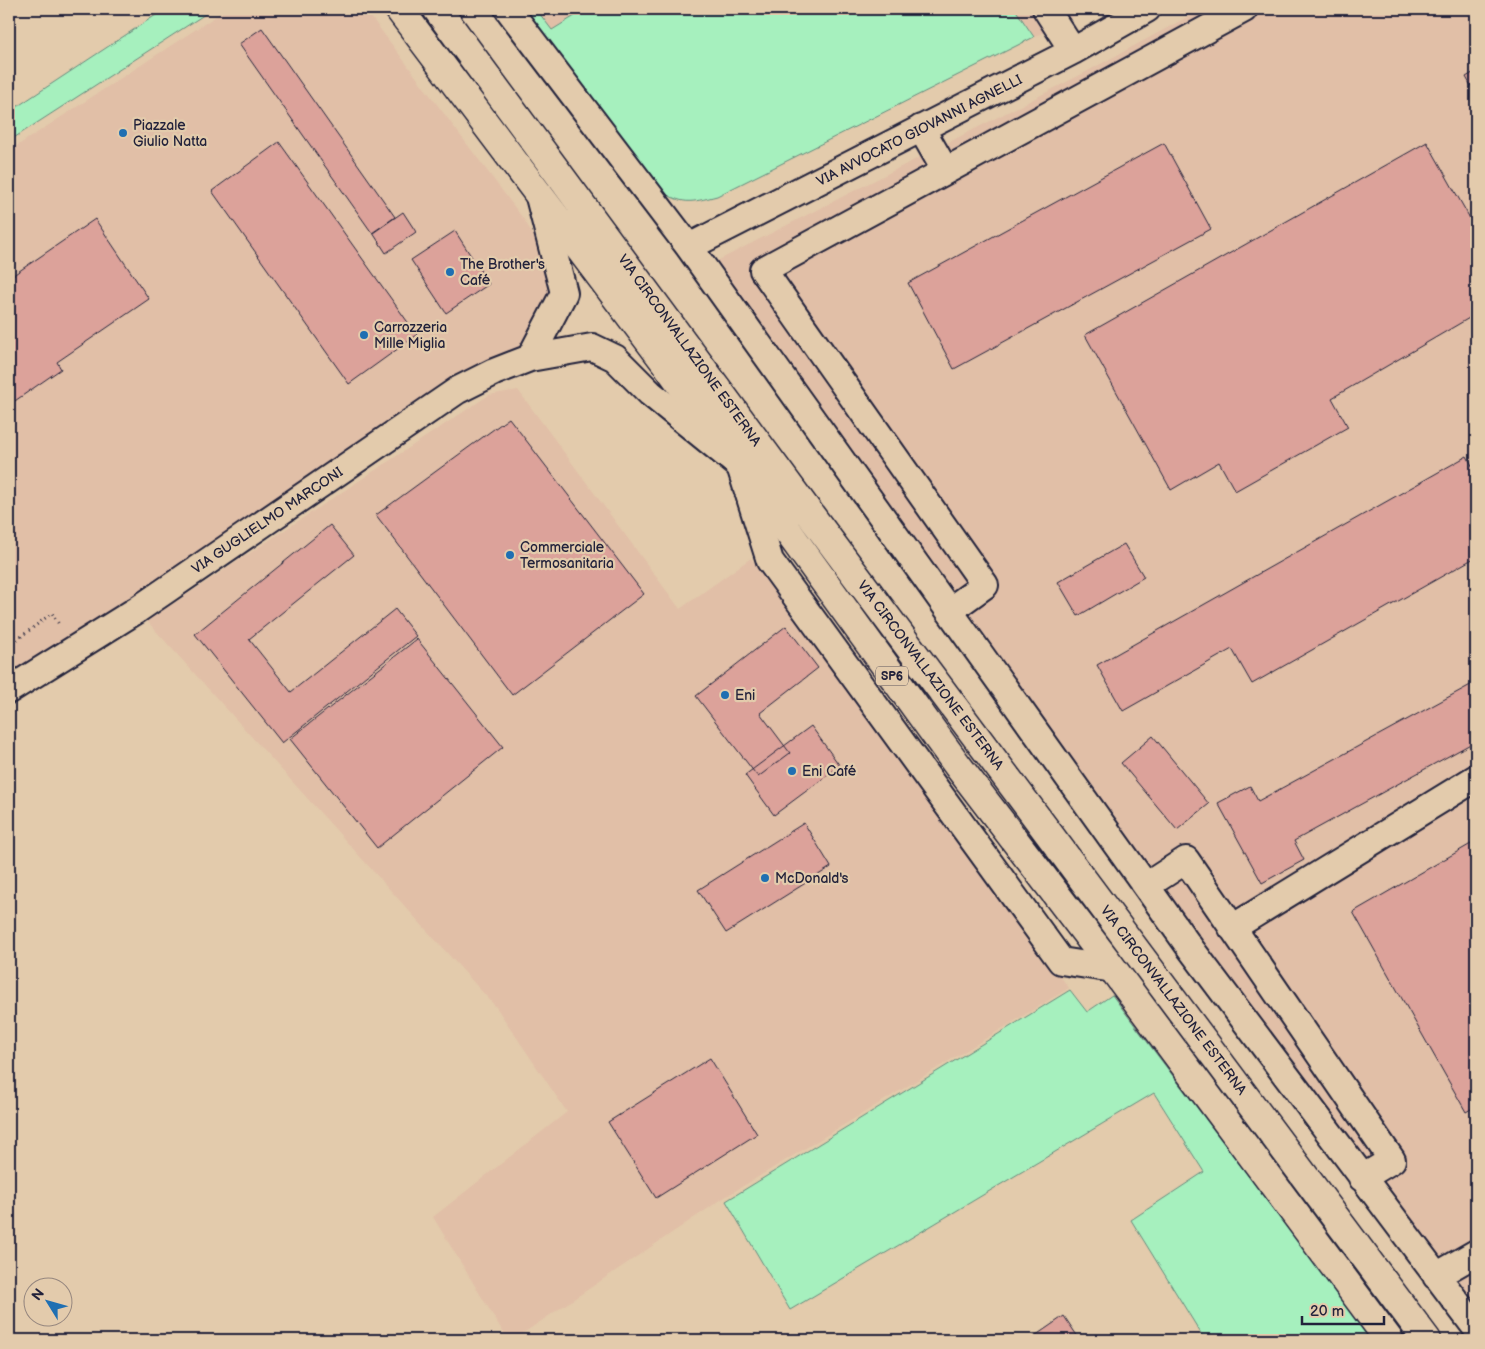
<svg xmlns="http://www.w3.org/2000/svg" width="1485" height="1349" font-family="'Balsamiq Sans',sans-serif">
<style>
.built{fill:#e1bfa7}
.green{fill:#a6f0be;stroke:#64897c}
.building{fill:#dca29a;stroke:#22223b}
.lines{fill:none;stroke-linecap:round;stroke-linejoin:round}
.minor-casing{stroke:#22223b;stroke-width:30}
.major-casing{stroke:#22223b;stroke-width:31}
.path{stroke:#22223b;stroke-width:3;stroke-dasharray:1 4;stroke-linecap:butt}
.minor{stroke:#e3cbac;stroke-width:26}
.major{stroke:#e3cbac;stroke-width:28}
.poi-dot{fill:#1f6fb2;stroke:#e3cbac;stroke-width:2}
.labels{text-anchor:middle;stroke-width:4.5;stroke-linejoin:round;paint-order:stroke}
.shield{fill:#e3cbac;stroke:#5c555d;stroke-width:1}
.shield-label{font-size:12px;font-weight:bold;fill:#22223b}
.poi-label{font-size:14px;fill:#22223b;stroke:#e3cbac;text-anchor:start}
.street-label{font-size:14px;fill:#22223b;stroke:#e3cbac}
</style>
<rect width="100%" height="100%" fill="#e3cbac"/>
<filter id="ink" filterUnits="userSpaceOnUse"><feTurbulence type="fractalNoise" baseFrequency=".02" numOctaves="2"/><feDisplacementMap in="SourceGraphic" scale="10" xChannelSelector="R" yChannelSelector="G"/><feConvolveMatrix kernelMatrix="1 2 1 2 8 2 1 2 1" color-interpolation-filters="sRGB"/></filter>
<g filter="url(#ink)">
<!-- built -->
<path class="built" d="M227 9H365L525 221 562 285 528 356 9 682V151Z
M536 9H586L552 30Z
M1015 9H1089L1034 37Z
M1202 9H1476V1305L1202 941 717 261 1084 73Z
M518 390 680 609 751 558 1069 988 725 1197 513 1340H508L433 1217 567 1112 496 1007 147 621 489 395Z"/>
<!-- green -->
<path class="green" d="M165 9H213L9 141V112Z
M519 9H536L552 30 586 9H1015L1034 37 717 196C690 203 683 205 659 190Z
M1070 990 1087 1012 1112 995 1372 1340H1205L1131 1220 1204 1172 1154 1093 790 1310 726 1201Z"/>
<!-- building -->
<path class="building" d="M262 28 395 217 372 233 239 44Z
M1476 71V95L1466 77Z
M279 142 417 335 349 384 212 191Z
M1427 142 1476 229V314L1332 398 1348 427 1235 491 1219 462 1171 490 1085 335Z
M1164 143 1211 229 954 369 908 283Z
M403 212 416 232 386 253 373 233Z
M95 219 149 299 57 362 61 369 9 405V278Z
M455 231 489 284 446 313 411 260Z
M509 418 644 594 512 695 376 515Z
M1467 456 1476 473V557L1252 684 1232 649 1123 711 1097 665Z
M330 525 354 555 249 639 291 692 395 609 416 636 282 743 195 634Z
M1124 544 1144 577 1078 616 1058 582Z
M786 626 818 668 760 713 790 753 758 777 696 696Z
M417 639 503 747 377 848 290 739Z
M1476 682V741L1294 841 1304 860 1262 883 1218 803 1250 786 1258 801Z
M811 726 840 766 774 815 745 775Z
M1153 736 1209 804 1177 830 1121 763Z
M804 823 831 867 726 933 698 890Z
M1476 841V1106L1466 1112 1353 912Z
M710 1058 757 1134 656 1198 608 1122Z
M1064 1316 1080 1340H1029Z"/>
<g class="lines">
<!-- minor casing -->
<g class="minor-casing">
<path id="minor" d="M508 9 689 247 1191 949 1476 1328
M1046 9 1073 51
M921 128 945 170
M689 247 1073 51 1147 9
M530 358 564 293 538 193
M949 611 985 585 763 270 1244 9
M9 690 137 610 458 390 494 372 530 358 592 347 615 358 650 393 740 466 770 561 1061 961 1113 969
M1146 886 1186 860 1392 1160 1362 1178
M1232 928 1476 778
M1436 1276 1476 1253"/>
</g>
<!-- major casing -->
<g class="major-casing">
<path id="major" d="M399 9 665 362 958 766 1107 961 1389 1340
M437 9 815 521 1427 1340"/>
</g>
<!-- path -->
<path class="path" d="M9 646 52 613 60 626"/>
<!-- minor -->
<use href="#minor" class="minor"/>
<!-- major -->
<use href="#major" class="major"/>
</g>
</g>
<!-- markers -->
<g class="poi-dot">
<circle cx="123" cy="133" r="5"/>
<circle cx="450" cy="272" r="5"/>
<circle cx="364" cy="335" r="5"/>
<circle cx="510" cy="555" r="5"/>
<circle cx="725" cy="695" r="5"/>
<circle cx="792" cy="771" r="5"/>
<circle cx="765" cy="878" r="5"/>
</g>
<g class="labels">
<!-- shield labels -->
<rect class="shield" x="876" y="666.5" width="32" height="19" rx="4"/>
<g class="shield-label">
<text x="892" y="680">SP6</text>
</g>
<!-- poi labels -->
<g class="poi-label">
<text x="133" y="130">Piazzale<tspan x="133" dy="16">Giulio Natta</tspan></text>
<text x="460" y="269">The Brother's<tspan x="460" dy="16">Café</tspan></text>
<text x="374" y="332">Carrozzeria<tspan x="374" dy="16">Mille Miglia</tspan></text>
<text x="520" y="552">Commerciale<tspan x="520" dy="16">Termosanitaria</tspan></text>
<text x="735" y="700">Eni</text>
<text x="802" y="776">Eni Café</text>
<text x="775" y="883">McDonald's</text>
</g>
<!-- street labels -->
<g class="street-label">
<text transform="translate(919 130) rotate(-27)" y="5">VIA AVVOCATO GIOVANNI AGNELLI</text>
<text transform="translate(690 350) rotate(54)" y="5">VIA CIRCONVALLAZIONE ESTERNA</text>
<text transform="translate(267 520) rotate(-34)" y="5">VIA GUGLIELMO MARCONI</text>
<text transform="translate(931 675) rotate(53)" y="5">VIA CIRCONVALLAZIONE ESTERNA</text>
<text transform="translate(1174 1000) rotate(53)" y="5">VIA CIRCONVALLAZIONE ESTERNA</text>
</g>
</g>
<!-- margin -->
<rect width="1485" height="1349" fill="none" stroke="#e3cbac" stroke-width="30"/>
<rect x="15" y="15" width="1455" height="1319" fill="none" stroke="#22223b" stroke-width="2" filter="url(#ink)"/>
<!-- north arrow -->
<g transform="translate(48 1302) rotate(307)"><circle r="24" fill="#e3cbac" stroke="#96877f"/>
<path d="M0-4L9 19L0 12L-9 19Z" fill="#1f6fb2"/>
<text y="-8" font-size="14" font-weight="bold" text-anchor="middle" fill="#22223b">N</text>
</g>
<!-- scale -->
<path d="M1302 1316v8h82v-8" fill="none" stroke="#22223b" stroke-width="2.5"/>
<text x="1310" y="1316" font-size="15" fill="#22223b" stroke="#e3cbac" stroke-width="4" paint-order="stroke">20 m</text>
</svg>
